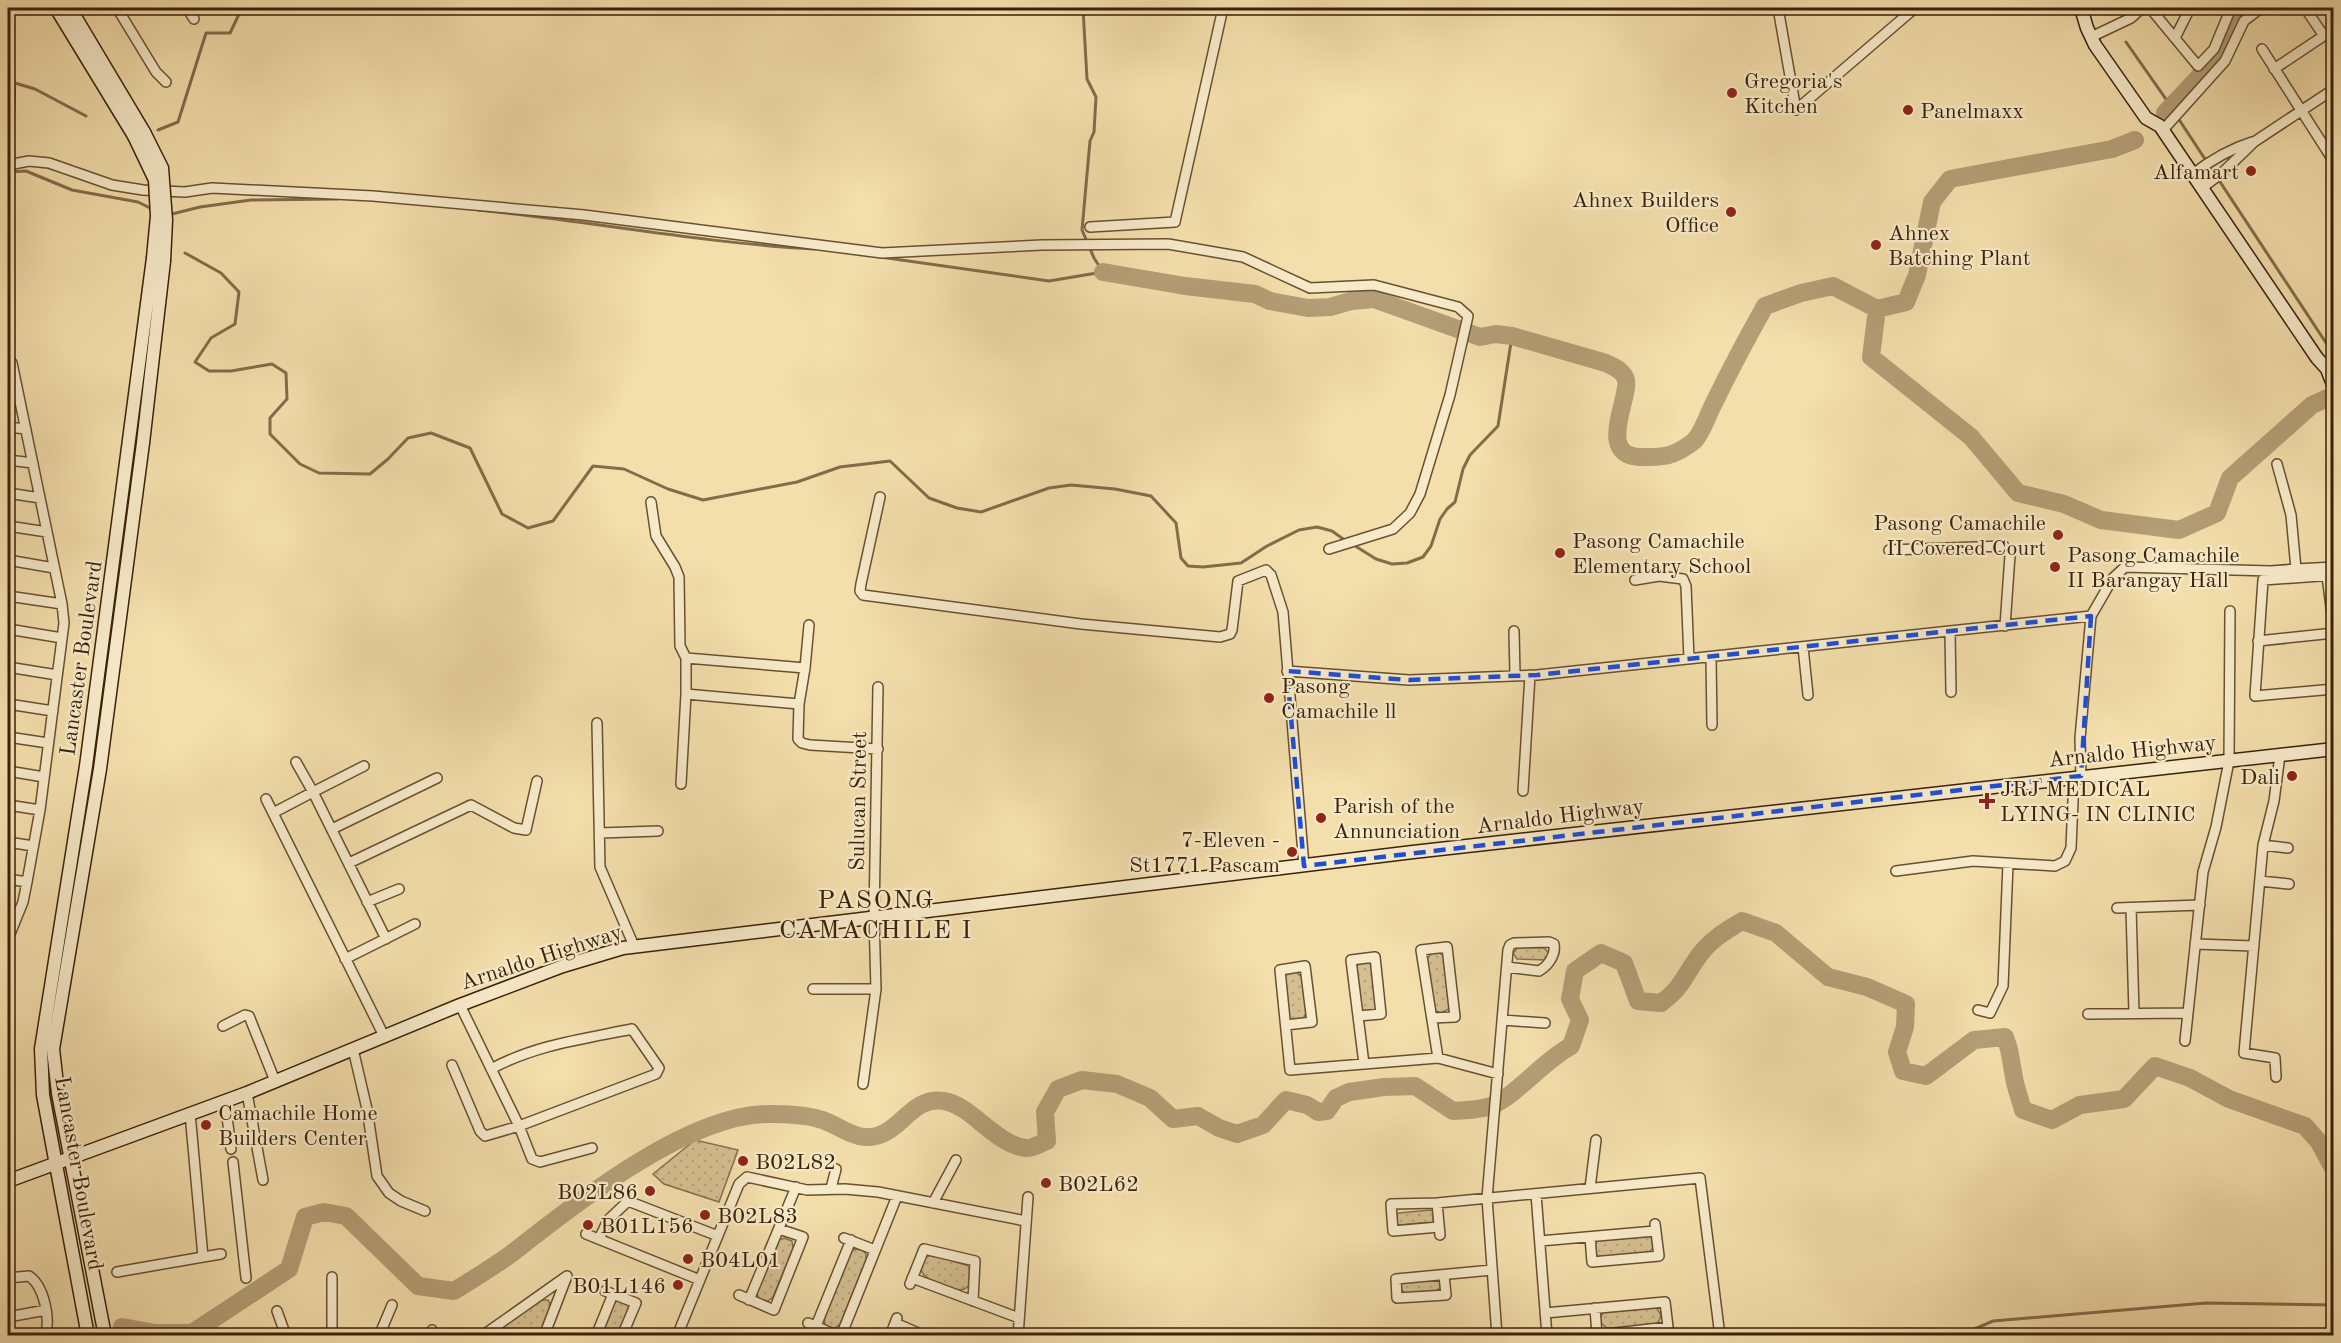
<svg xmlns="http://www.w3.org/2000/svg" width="2341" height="1343" font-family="'Old Standard TT',serif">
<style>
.park{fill:url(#park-dots);stroke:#87704c;stroke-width:1.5}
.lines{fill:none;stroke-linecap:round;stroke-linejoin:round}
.stream{stroke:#836c4a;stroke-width:3}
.canal{stroke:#b49e75;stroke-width:10}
.river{stroke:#b49e75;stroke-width:18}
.minor-casing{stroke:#685032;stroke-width:12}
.secondary-casing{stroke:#3a2109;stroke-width:15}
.minor{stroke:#f7eac9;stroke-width:9}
.secondary{stroke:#f7eac9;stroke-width:12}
.secondary-bridge-casing{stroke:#3a2109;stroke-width:15;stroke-linecap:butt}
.secondary-bridge{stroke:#f7eac9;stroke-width:12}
.marked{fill:none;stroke:#1d4ed8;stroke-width:4.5;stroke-dasharray:12 8;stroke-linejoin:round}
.poi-dot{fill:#8f2418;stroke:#f7eac9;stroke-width:2}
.labels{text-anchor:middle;stroke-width:4.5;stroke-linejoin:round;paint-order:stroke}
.poi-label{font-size:22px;fill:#3a2109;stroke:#f7eac9;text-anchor:start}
.street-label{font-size:22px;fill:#3a2109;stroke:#f7eac9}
.quarter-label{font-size:26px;letter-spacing:1.5px;fill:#3a2109;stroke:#f7eac9}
</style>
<defs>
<pattern id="park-dots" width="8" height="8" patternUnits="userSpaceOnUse" patternTransform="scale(1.5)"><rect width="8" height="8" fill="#d4bf90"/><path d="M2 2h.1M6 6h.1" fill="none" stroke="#b7a47b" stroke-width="1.8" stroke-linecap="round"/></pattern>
</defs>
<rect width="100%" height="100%" fill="#f3dfac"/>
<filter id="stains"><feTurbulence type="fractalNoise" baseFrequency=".00333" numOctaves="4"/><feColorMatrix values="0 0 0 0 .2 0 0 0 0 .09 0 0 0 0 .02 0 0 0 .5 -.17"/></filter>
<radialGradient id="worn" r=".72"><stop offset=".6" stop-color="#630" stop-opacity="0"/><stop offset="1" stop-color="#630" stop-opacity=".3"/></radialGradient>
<!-- park -->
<path class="park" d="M1518 947 1544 948 1550 954 1545 960 1517 959 1513 953Z
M1438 952 1444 956 1450 1008 1442 1013 1433 1010 1426 960 1432 953Z
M1361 962H1367L1372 965 1377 1008 1375 1010 1363 1012 1361 1010 1356 967Z
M1290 972H1296L1303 978 1306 1013 1303 1019 1291 1020 1289 1018 1285 976Z
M695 1140 738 1150 719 1202 664 1184 653 1174Z
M1430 1210 1434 1211 1433 1222 1399 1225 1396 1223 1395 1215 1399 1213Z
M1649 1236 1654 1240V1247L1648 1253 1601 1258 1596 1255 1594 1246 1598 1240Z
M784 1238 792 1241 793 1249 773 1297 768 1301C761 1302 757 1298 757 1291L779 1240Z
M854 1249 862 1250 866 1254V1260L840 1324 835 1328H829L825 1324 824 1318 850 1253Z
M933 1255 969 1266C971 1271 971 1274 971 1280 969 1300 934 1284 925 1276 922 1273 922 1271 920 1268L925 1257Z
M1438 1279 1442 1286 1436 1291 1405 1294 1400 1288 1402 1282Z
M541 1300H548L551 1305 540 1335H502L500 1330 502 1326Z
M619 1300 627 1303 629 1309 618 1335 600 1336 614 1302Z
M1656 1307 1661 1315 1659 1321 1654 1325 1608 1329 1601 1323 1600 1317 1604 1312Z"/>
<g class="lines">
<!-- stream -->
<path class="stream" d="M2126 42 2175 112
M8 81 35 89 86 116
M2178 118 2334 355
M158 130 178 122 206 33H230L242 8
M8 172 26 171 72 190 138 202 154 210
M478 210C590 221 701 243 814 249
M168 215 200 207 251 200 337 199
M185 253 221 273 239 292 235 324 211 338 195 362 209 371H231L272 364 286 373 287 399 270 418V434L300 464 319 473 370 474 388 459 408 438 431 433 470 448 502 514 528 528 553 521 593 466 624 469 668 489 703 500 797 482 840 467 890 461 929 498 957 508 981 512 1049 488 1071 485 1115 489 1151 496 1176 523 1181 558 1188 566 1203 567 1241 563 1267 546 1299 530 1317 527 1332 531 1346 541
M880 257 1049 281 1103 272 1094 258 1082 230 1090 141 1094 132 1096 97 1087 79 1083 8
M1352 544 1376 559 1392 564 1407 563 1423 557 1431 546 1440 519 1447 509 1455 502 1463 469 1470 455 1498 426 1512 336
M1970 1331 1993 1321 2206 1303 2334 1305
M1901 1336 1906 1329 1956 1331"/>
<!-- canal -->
<path class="canal" d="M2109 8V11"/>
<!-- river -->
<path class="river" d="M2165 113 2217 58 2238 14 2246 8
M1103 272 1185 286 1255 294 1270 301 1308 308 1330 307 1351 301 1374 299 1480 337 1496 334 1512 336 1606 363C1614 367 1624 371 1626 380 1630 398 1596 456 1640 457 1650 457 1662 458 1672 454 1678 452 1690 445 1695 440 1703 431 1708 414 1714 403 1730 370 1747 338 1765 306L1801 293 1833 286 1877 309 1906 302 1917 275 1932 202 1950 179 2112 149 2135 140
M1877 309 1871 357 1971 437 2018 493 2064 504 2101 520 2179 530 2217 513 2230 478 2312 405 2332 396
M122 1327 155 1333H192L289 1269 305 1217 324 1212 346 1216 418 1286 454 1291C473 1279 493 1267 511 1254 574 1205 688 1113 770 1114 785 1114 805 1115 819 1119 835 1123 849 1136 865 1137 900 1139 909 1095 944 1101 971 1105 996 1145 1026 1148 1032 1149 1041 1143 1047 1141L1045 1112 1058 1089 1082 1080 1117 1084 1150 1098 1173 1119 1198 1116 1219 1128 1237 1134 1263 1125 1286 1100 1307 1105 1318 1112 1327 1111 1336 1098 1349 1092 1384 1087 1415 1086 1453 1111C1465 1110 1480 1110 1491 1106 1517 1095 1543 1061 1571 1046L1580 1020 1570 999 1575 971 1601 953 1624 963 1638 1001 1661 1003C1682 987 1682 980 1696 960 1707 942 1725 931 1742 921L1776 933 1828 977 1867 987 1906 1004 1905 1027 1897 1052 1903 1071 1926 1076 1974 1040 2005 1037 2009 1049 2015 1083 2023 1110 2052 1120 2080 1105 2124 1099 2155 1066 2190 1078 2229 1099 2305 1126 2319 1142 2334 1170"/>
<!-- minor casing -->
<g class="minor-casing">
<path id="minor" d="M117 8 156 72 166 82
M187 8 194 19
M1778 8 1796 110 1915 8
M2150 8 2198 66 2214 49 2231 8
M2305 8 2324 36
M2091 37 2131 18 2142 8
M2175 38 2190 8
M2262 49 2331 157
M2274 69 2334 29
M2163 130 2225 61 2244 21 2261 8
M8 147 10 89
M8 165 29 161 49 163 112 185 143 190 185 192 212 188 373 196 584 215 882 253 1042 245 1168 244 1243 257 1310 288 1374 285 1458 307 1468 316 1450 395 1420 494 1410 513 1393 529 1329 549
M2193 174C2211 160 2230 149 2252 142
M2202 188 2222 173 2254 142 2334 89
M1090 227 1175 222 1223 8
M8 360 12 363 62 604 64 623 40 810 27 882 23 902 8 939
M8 427 26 429
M8 460 33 463
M8 493 40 498
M880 497 861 584 860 591 863 595 1081 624 1220 637 1230 634 1232 630 1238 581 1266 570 1271 575 1283 612 1304 866
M651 502 656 536 675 567 679 577 680 646 686 658 805 668 799 704 798 739 802 743 810 745 878 749
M8 526 47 532
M1889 550 2004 546 2010 555 2005 626
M8 560 54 568
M2296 569 2334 567
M2334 575 2263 580 2255 696 2334 689
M2327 576 2334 630
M1635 580 1659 576 1683 579 1686 586 1689 659
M8 596 62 604
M8 629 62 638
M1514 631 1515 675
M1950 632 1951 692
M2258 641 2334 633
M1803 647 1808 695
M1711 657 1712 725
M686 658V694L799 704
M8 667 57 675
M805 668 809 625
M1287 671 1409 680 1537 675 2091 616
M8 704 53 711
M597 723 600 867 634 946
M8 737 48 743
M296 762 313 792 364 766
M8 771 44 777
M2081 776 2080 738 2091 616 2113 578 2125 567 2271 571 2296 569 2291 515 2277 464
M681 784 686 694
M1523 791 1530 675
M266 799 384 1036
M8 805 40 810
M273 813 313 792 386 939
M332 829 437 778
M600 833 658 831
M8 842 33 846
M2263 845 2288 848
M349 863 471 805 514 828 526 830 537 781
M1896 871 1973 861 2055 866 2065 861 2071 848 2074 777
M8 879 27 882
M2260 881 2289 884
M367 902 399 889
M2117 908 2200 905
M2131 908 2134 1013
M2195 944 2254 946
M345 959 415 924
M813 989H876L874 917 878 687
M460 1005 519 1126 532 1159 540 1162 592 1148
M1978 1010 1990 1013 2003 986 2008 864
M2088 1014 2188 1013
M1358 1016 1381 1014 1375 957 1351 960 1364 1064
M1432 1018 1455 1017 1447 947 1421 950 1438 1058
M1503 1020 1545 1023
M1286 1025 1312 1022 1305 966 1280 970 1290 1070 1438 1058 1498 1074
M223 1026 245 1015 249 1016 275 1081
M2185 1041 2203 872 2216 827 2229 761 2230 611
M353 1049 367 1109 377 1176 389 1193 401 1201 425 1211
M452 1065 480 1131 485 1136 519 1126 656 1074 659 1068 632 1029C583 1039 535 1045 491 1069
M2276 1077 2275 1058 2244 1053 2263 845 2274 801 2280 755
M863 1084 876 989
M247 1093 263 1180
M225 1100 231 1149
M233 1162 246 1278
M831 1188 836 1169
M1590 1188 1596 1140
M1536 1194 1547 1336
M933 1203 956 1160
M1437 1203 1440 1235
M1439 1227 1393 1231 1391 1204 1437 1203 1700 1178 1720 1336
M586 1234 700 1280
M1590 1237 1592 1262 1659 1256 1655 1224
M844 1238 875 1250
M599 1239 608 1220 628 1201 718 1236
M1540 1241 1655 1231
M203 1257 221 1254
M117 1272 203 1257 190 1113
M1444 1275 1446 1295 1397 1298 1396 1279 1492 1270
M332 1277V1336
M8 1278 29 1276C44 1286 51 1319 45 1336
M912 1278 1019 1318
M910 1284 924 1249 975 1261 973 1301
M605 1291 636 1303 622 1336
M739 1295 774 1310 803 1237 779 1229
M749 1300 796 1187
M277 1311 286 1336
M1545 1313 1665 1302 1668 1327 1597 1335 1595 1308
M8 1317 46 1310
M808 1323 838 1336
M895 1323 925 1336
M816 1326 851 1240
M379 1336 392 1305
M430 1336 432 1330
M482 1336 567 1276
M544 1336 567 1276
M596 1336 613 1294
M677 1336 739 1184 747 1177 807 1190 845 1189 878 1192 1026 1221
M841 1336 897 1196
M890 1336 897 1318
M1018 1336 1028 1197
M1497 1336 1487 1198 1508 950 1510 945 1514 943 1549 942 1554 944C1556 955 1548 966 1539 971L1507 967"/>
</g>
<!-- secondary casing -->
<g class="secondary-casing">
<path id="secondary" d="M56 8 134 136
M70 8 144 132
M2081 8 2087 28 2095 45 2146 118 2160 126 2317 358 2327 369 2334 387
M8 1181 247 1093 460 1005 563 966 623 948 1413 852 2334 749
M88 1336 43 1095 41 1049 86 766 153 258
M105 1336 58 1093 53 1049 100 769 143 443 164 261"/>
</g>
<!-- minor -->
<use href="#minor" class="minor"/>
<!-- secondary -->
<use href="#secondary" class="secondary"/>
<!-- secondary-bridge casing -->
<g class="secondary-bridge-casing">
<path id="secondary-bridge" d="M144 132 162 168 166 220 164 261
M134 136 155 180 157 216 153 258"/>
</g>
<!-- secondary-bridge -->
<use href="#secondary-bridge" class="secondary-bridge"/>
</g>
<!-- marked area -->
<path class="marked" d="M2091 616 2081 776 1304 866 1287 671 1409 680 1537 675Z"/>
<!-- markers -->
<g class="poi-dot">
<circle cx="1732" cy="93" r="6"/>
<circle cx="1908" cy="110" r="6"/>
<circle cx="2251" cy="171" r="6"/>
<circle cx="1731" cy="212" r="6"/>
<circle cx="1876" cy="245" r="6"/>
<circle cx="2058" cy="535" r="6"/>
<circle cx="1560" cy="553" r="6"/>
<circle cx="2055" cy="567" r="6"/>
<circle cx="1269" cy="698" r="6"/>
<circle cx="2292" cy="776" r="6"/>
<path d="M1984 792h6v6h6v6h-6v6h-6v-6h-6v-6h6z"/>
<circle cx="1321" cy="818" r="6"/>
<circle cx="1292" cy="852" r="6"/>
<circle cx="206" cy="1125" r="6"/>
<circle cx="743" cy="1161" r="6"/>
<circle cx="1046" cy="1183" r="6"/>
<circle cx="650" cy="1191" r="6"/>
<circle cx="705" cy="1215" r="6"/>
<circle cx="588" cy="1225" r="6"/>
<circle cx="688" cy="1259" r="6"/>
<circle cx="678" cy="1285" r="6"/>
</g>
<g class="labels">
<!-- poi labels -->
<g class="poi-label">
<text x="1744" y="88">Gregoria's<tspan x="1744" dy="25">Kitchen</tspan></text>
<text x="1920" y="118">Panelmaxx</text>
<text x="2239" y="179" text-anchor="end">Alfamart</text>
<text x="1719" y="207" text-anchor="end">Ahnex Builders<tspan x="1719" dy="25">Office</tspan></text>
<text x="1888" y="240">Ahnex<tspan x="1888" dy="25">Batching Plant</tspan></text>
<text x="2046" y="530" text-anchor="end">Pasong Camachile<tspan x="2046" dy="25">II Covered Court</tspan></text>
<text x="1572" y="548">Pasong Camachile<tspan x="1572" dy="25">Elementary School</tspan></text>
<text x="2067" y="562">Pasong Camachile<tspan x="2067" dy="25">II Barangay Hall</tspan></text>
<text x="1281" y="693">Pasong<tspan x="1281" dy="25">Camachile ll</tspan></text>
<text x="2280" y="784" text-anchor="end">Dali</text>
<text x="2000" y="796">JRJ MEDICAL<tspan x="2000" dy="25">LYING- IN CLINIC</tspan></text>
<text x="1333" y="813">Parish of the<tspan x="1333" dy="25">Annunciation</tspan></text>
<text x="1280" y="847" text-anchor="end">7-Eleven -<tspan x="1280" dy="25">St1771 Pascam</tspan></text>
<text x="218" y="1120">Camachile Home<tspan x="218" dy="25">Builders Center</tspan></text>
<text x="755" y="1169">B02L82</text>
<text x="1058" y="1191">B02L62</text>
<text x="638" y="1199" text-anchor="end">B02L86</text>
<text x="717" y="1223">B02L83</text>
<text x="600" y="1233">B01L156</text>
<text x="700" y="1267">B04L01</text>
<text x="666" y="1293" text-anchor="end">B01L146</text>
</g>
<!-- street labels -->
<g class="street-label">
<text transform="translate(80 658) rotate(-82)" y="8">Lancaster Boulevard</text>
<text transform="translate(2132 750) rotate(-6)" y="8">Arnaldo Highway</text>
<text transform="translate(857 801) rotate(-89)" y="8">Sulucan Street</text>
<text transform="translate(1560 815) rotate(-7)" y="8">Arnaldo Highway</text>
<text transform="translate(541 956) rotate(-18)" y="8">Arnaldo Highway</text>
<text transform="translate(80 1173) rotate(80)" y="8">Lancaster Boulevard</text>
</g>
<!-- quarter labels -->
<g class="quarter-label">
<text x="876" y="908">PASONG<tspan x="876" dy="30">CAMACHILE I</tspan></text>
</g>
</g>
<!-- margin -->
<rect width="2341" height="1343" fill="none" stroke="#f3dfac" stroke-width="30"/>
<rect x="9" y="9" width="2323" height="1325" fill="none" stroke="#3a2109" stroke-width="3"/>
<rect x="15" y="15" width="2311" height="1313" fill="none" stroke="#3a2109" stroke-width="1.5"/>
<rect width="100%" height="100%" filter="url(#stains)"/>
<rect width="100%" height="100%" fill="url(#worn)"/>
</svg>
